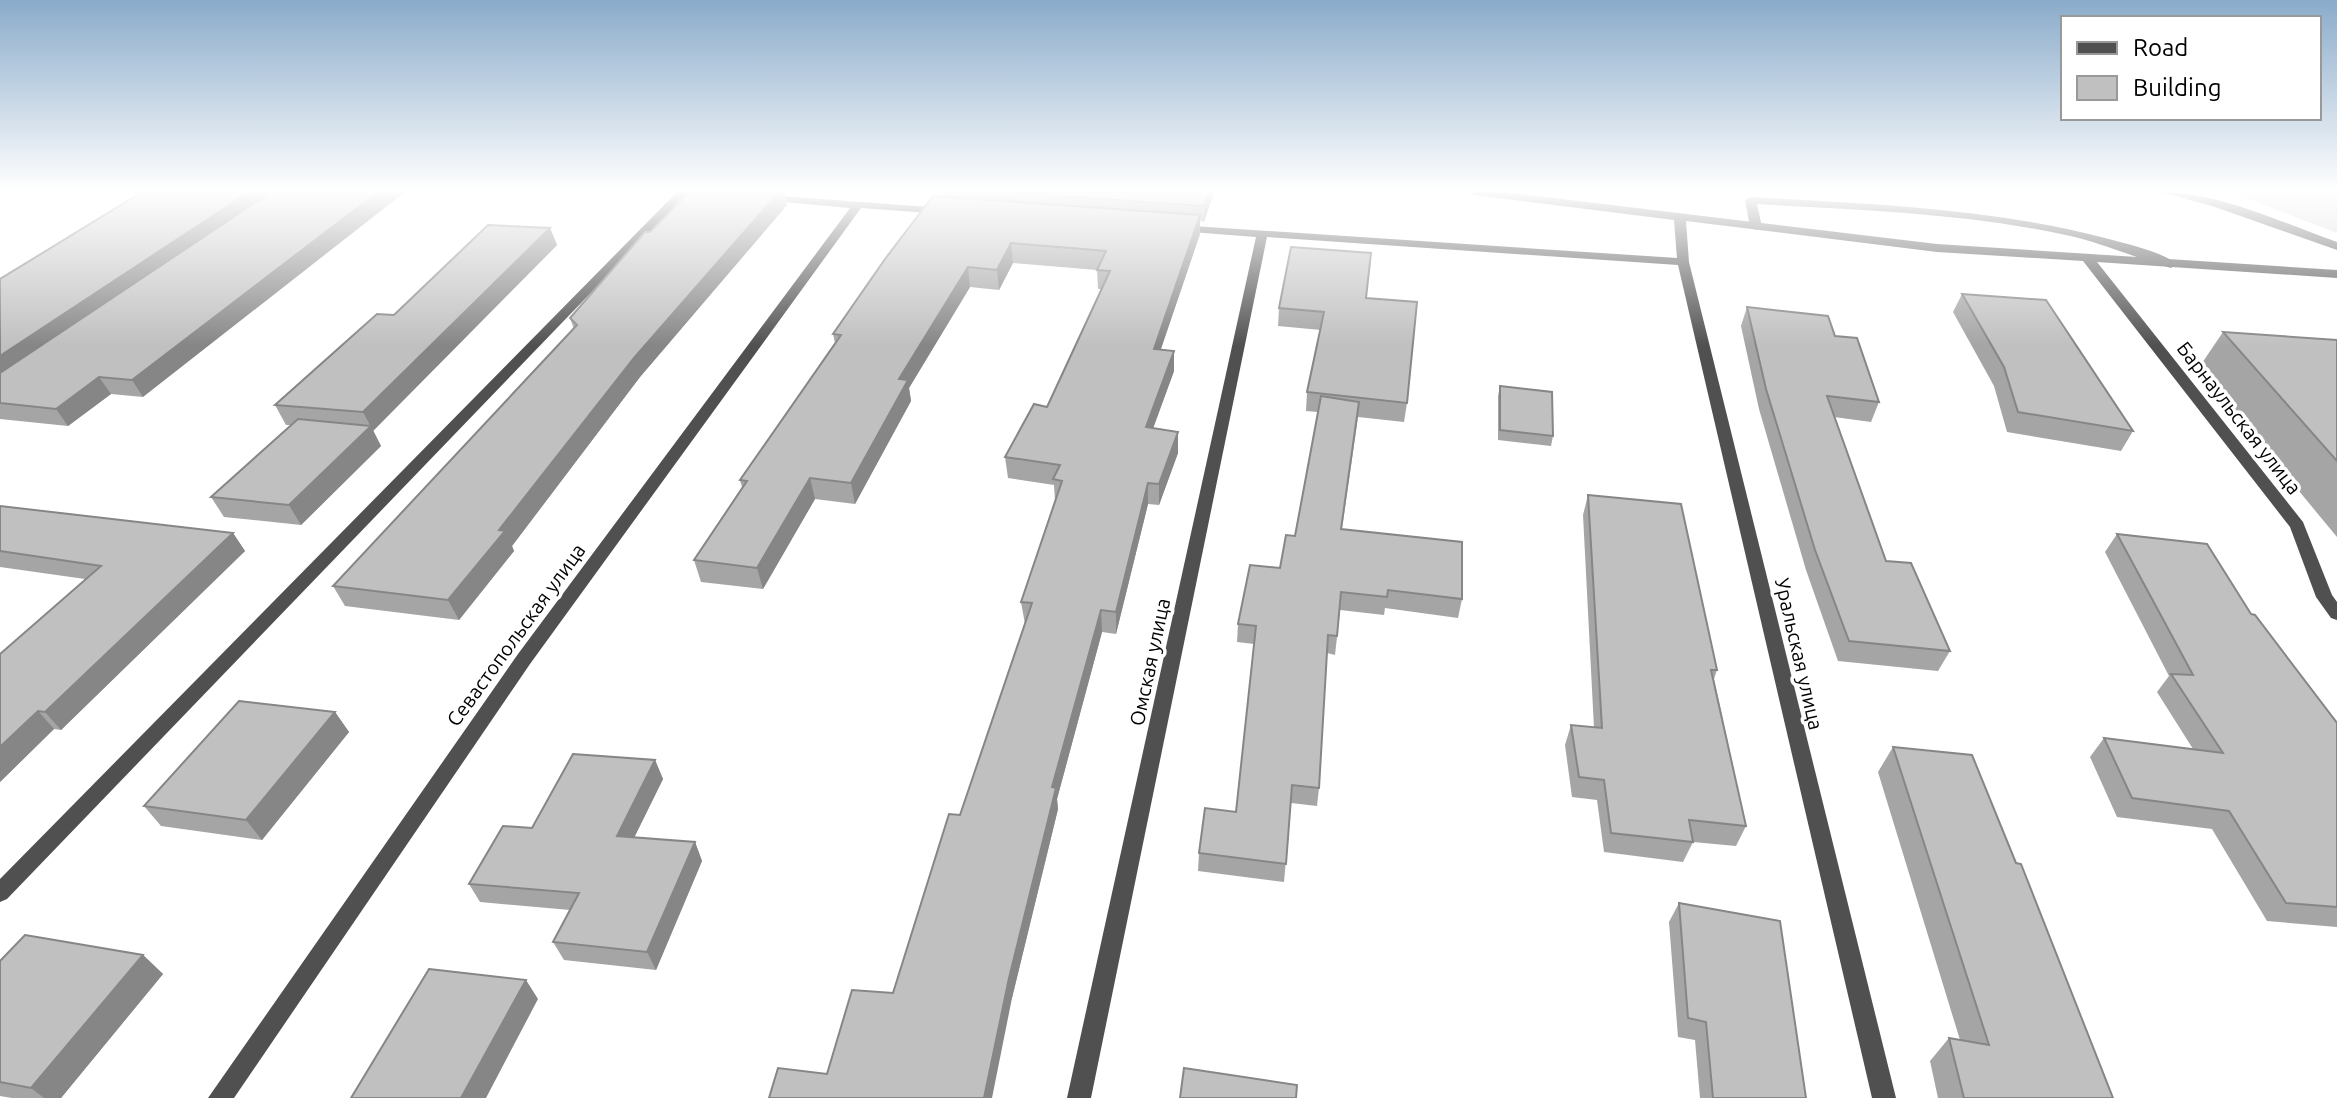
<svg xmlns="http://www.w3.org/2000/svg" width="2337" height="1098" font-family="Ubuntu,sans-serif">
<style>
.green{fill:#d7d7d7}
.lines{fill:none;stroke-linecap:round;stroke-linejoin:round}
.lane{fill:#505050;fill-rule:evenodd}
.street{fill:#505050;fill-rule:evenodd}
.wall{fill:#a5a5a5}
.shaded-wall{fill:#868686}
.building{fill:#c0c0c0;stroke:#868686;stroke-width:2}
.labels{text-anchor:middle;stroke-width:7;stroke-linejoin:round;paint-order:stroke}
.street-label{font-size:20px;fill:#000;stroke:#fff}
</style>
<rect width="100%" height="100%" fill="#fff"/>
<!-- green -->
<path class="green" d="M2230 192H2337V233Z"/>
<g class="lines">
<!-- lane -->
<path class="lane" d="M2161 192C2218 192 2283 223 2337 242V250L2212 206Z
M1751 197C1871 204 1992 208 2109 239 2130 245 2160 251 2177 264L2171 268C2136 258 2102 243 2066 235 1965 213 1860 210 1757 204L1762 227 1756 230 1750 227 1745 200Z"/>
<!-- street -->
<path class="street" d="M677 192H688L7 899 0 902V879Z
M1469 192H1503L1937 244 2337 270V278L2097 262 2303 522 2332 595 2337 602V620L2331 618 2316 597 2290 527 2083 261 1937 252 1686 221 1689 262 1896 1098H1872L1678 265 1267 237 1091 1098H1067L1256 237 1178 231 1172 228 1178 225 1677 258 1674 220 1474 195Z
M767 195 943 208 949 211 943 214 861 208 530 664 234 1098H208L518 654 850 208 763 200 761 198Z"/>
</g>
<!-- wall -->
<path class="wall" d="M142 192 143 397 111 394 68 426 0 419V279Z
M690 192H798H784L787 205 640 377 512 546 514 551 459 620 345 606 333 586 574 329 570 318 650 232Z
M943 192H1214L1204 222 1200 221V234L1161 349 1174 351V371L1153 428 1178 453 1159 505 1148 504 1116 634 1102 632 1057 799 1058 809 1012 998 827 1074 893 993 960 815 1025 624 1021 602 1055 501 1054 485 1008 478 1005 457 1047 407 1101 289H1098L1097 270 1013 263 999 290 970 287 909 388 911 401 855 504 815 499 763 589 701 582 694 560 742 487 740 480 835 343 833 334 944 197Z
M550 228 557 245 373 431 381 446 301 525 224 517 211 497 291 425H286L275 405 394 315Z
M1962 294 2133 431 2121 451 2007 432 1994 386 1953 312Z
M1366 298 1407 403 1404 422 1358 417 1342 529 1462 599 1458 618 1385 608 1384 615 1340 610 1335 655 1327 653 1319 788 1317 806 1291 803 1284 882 1198 871 1199 853 1236 812 1254 644 1237 642 1238 624 1280 568 1295 536 1318 412 1306 411 1307 392 1321 330 1278 326 1279 308Z
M1747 307 1835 336 1879 402 1871 422 1834 417 1886 561 1950 651 1938 671 1838 661 1806 570 1759 409 1741 326Z
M2223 332 2337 340V537L2198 369Z
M1500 386 1553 436 1551 446 1498 440V396Z
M1588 495 1717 670 1714 679 1746 826 1736 846 1693 842 1683 862 1604 852 1597 800 1572 797 1565 745 1571 725 1594 728 1583 515Z
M0 506 233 533 245 551 61 730 54 729 0 782 85 579 0 567Z
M2117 534 2251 614 2337 723V927L2267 921 2212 829 2117 817 2090 757 2104 738 2193 749 2157 692 2169 676 2105 552Z
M335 712 349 732 262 840 161 826 144 806Z
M1893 747 2113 1098H1938L1930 1061 1949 1038 1960 1040 1878 772Z
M655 760 663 779 634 838 695 842 702 861 656 970 564 960 553 942 570 910 480 902 469 884 532 828Z
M1679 903 1806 1098H1700L1695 1040 1678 1037 1669 922Z
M143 955 163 974 61 1098H12L0 1096V961Z"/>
<!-- shaded-wall -->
<path class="shaded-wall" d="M249 192H280L0 381V356Z
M378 192H405L143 397 132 380Z
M779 192H784L787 205 640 377 512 546 514 551 459 620 448 600 499 530 634 358Z
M1209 192H1214L1204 222V206Z
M1200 215V234L1154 369V349Z
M550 228 557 245 373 431 363 412Z
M1011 243 1013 263 999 290 997 270Z
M968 267 970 287 909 388 911 401 855 504 851 483 899 379Z
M1174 351V371L1146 448V427Z
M99 377 111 394 68 426 56 409Z
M371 426 381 446 301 525 289 505Z
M1178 432V453L1159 505V484Z
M810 478 815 499 763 589 757 568Z
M1148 483V504L1116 634V612Z
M233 533 245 551 61 730 45 712Z
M1101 610 1102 632 1057 799 1058 809 1012 998 992 1098H984L1009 978 1052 787Z
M38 711 54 729 0 782V747Z
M335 712 349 732 262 840 246 820Z
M655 760 663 779 626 854 617 836Z
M695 842 702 861 656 970 647 952Z
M143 955 163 974 61 1098H44L31 1088Z
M526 980 538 999 486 1098H461Z"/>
<!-- building -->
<path class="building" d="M142 192H249L0 356V279Z
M271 192H378L132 380 99 377 56 409 0 403V373Z
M690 192H779L634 358 499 530 505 531 448 600 333 586 577 325 570 318 645 232H650Z
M1003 192H1209L1204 206Z
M933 196 1200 215 1154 349 1174 351 1146 427 1178 432 1159 484 1148 483 1116 612 1101 610 1052 787 1056 788 1009 978 984 1098H769L778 1068 827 1074 852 990 893 993 949 814 960 815 1032 603 1021 602 1062 481 1053 479 1060 465 1005 457 1034 404 1047 407 1110 271 1097 270 1106 251 1011 243 997 270 968 267 899 379 908 380 851 483 810 478 757 568 694 560 747 481 740 480 841 335 833 334 885 259Z
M488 225 550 228 363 412 275 405 377 314 394 315Z
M1291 247 1371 253 1366 298 1417 302 1407 403 1307 392 1324 312 1279 308Z
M1962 294 2046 300 2133 431 2018 412 2004 367Z
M1747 307 1828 316 1835 336 1857 338 1879 402 1827 396 1886 561 1911 563 1950 651 1849 641 1815 550 1766 389Z
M2223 332 2337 340V461Z
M1500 386 1552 392 1553 436 1500 430Z
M1321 396 1359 402 1341 529 1462 542V599L1388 590 1387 597 1341 592 1337 636 1328 635 1319 788 1292 785 1286 864 1199 853 1205 808 1236 812 1256 626 1238 624 1250 565 1280 568 1286 535 1295 536Z
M298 419 371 426 289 505 211 497Z
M1588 495 1681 504 1717 670H1711L1746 826 1689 820 1693 842 1611 833 1604 780 1579 777 1571 725 1602 728Z
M0 506 233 533 45 712 38 711 0 747V654L101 566 0 551Z
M2117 534 2207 544 2251 614 2255 615 2337 723V907L2286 903 2229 811 2132 798 2104 738 2223 753 2171 674 2193 675Z
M239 701 335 712 246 820 144 806Z
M1893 747 1972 755 2016 863 2021 864 2113 1098H1964L1949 1038 1989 1045Z
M573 754 655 760 617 836 695 842 647 952 553 942 579 893 469 884 503 826 532 828Z
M1679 903 1780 921 1806 1098H1713L1706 1022 1688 1018Z
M25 935 143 955 31 1088 0 1082V961Z
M429 969 526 980 461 1098H351Z
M1184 1068 1297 1085 1296 1098H1180Z"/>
<!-- sky -->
<linearGradient id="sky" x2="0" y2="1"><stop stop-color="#8aabca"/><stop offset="0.55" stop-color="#fff"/><stop offset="1" stop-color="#fff" stop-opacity="0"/></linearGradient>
<rect width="2337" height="346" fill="url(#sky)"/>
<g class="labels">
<!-- street labels -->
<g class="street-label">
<text transform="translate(2239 418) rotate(52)" y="7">Барнаульская улица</text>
<text transform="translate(516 635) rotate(-54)" y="7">Севастопольская улица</text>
<text transform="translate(1799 654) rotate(77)" y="7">Уральская улица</text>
<text transform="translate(1150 662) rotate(-78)" y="7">Омская улица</text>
</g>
</g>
<!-- legend -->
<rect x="2061" y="16" width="260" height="104" fill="#ffffff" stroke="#999999" stroke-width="2"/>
<rect x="2077" y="42" width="40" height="12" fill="#505050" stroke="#999999" stroke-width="2"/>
<text x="2133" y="56" font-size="24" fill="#000000">Road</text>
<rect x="2077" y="76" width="40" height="24" fill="#c0c0c0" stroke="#999999" stroke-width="2"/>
<text x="2133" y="96" font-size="24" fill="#000000">Building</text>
</svg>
